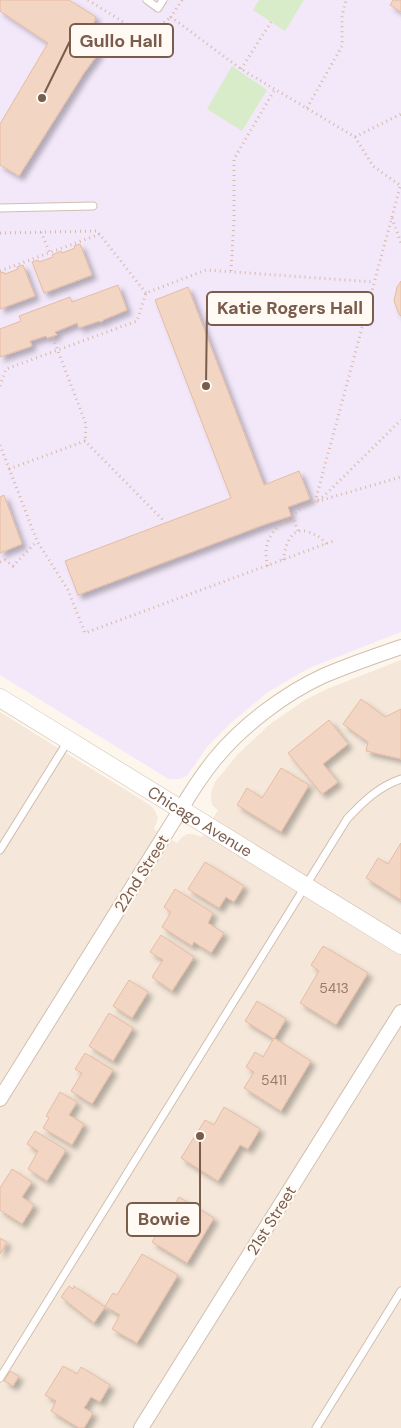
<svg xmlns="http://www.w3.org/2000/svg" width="401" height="1428" font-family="'DM Sans',sans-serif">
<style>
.residential{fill:#f5e8da}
.education{fill:#f3e8fa}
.green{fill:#d8ecc9}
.building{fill:#f3d5c3;stroke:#e6bba3;filter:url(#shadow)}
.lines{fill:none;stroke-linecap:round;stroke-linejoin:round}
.service-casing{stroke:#d1beb0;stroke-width:9}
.minor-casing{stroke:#d1beb0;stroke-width:16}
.tertiary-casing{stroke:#d1beb0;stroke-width:19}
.path{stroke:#d9b8a5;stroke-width:3;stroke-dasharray:1 4;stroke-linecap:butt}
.service{stroke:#fff;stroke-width:7}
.minor{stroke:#fff;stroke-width:14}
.tertiary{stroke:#fff;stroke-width:18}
.labels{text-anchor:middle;stroke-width:4.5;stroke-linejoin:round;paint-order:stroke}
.number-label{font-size:14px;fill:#987a6a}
.street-label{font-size:16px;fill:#7a5c4d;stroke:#fffaf3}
.leader{fill:none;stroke:#7a5c4d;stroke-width:2}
.callout-dot{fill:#7a5c4d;stroke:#fffaf3;stroke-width:2}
.callout{fill:#fffaf3;stroke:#7a5c4d;stroke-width:2}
.callout-label{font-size:18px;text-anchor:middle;font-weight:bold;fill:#7a5c4d}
</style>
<defs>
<filter id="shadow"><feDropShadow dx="4.5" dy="4.5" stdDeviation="2.5" flood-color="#0004"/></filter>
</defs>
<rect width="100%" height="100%" fill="#fdf6ec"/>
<!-- residential -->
<path class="residential" d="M401 660V1428H0V712L150 805 155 811 158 818 154 829 177 843 181 838 187 834H192L202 837 218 810 212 805 211 798V792L215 782 238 754 270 724 305 700 327 689Z"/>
<!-- education -->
<path class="education" d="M0 0H401V632L309 668 268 692 232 722 207 747 187 776 179 779H168L162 775 0 675Z"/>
<!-- green -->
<path class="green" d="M259 0H304L285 31 253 10Z
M232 66 267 90 242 131 207 109Z"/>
<!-- building -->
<path class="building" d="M0 0H69L96 17 91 30 97 38 98 54 84 73 19 176 0 165V124L48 43 0 11Z
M393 0H401V12L390 5Z
M80 244 92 275 44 293 32 262 38 260 39 262 53 257 52 255 61 251 62 253 75 248 74 246Z
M23 265 35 296 0 309V273L4 272 5 274 18 269 17 267Z
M401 281V316L399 314 394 301 397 287Z
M118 285 127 310 103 320V321L100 322 99 321 79 328 77 323 55 332 57 335 47 338 46 336 30 341 32 346 0 357V329L21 321 19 316 70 297 72 302Z
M188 287 264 485 299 471 310 499 288 507 291 516 266 524 78 595 65 561 231 498 155 300Z
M4 495 22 544 0 553V497Z
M361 699 385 717 401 709V759L366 751 368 742 343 724Z
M329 720 348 744 323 764 338 782 322 794 288 753Z
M281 768 309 785 281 832 237 805 247 788 262 798Z
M401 843V900L366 878 378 858 388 864Z
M205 862 244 886 234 902 226 897 219 908 188 889Z
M175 889 213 913 208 923 224 933 211 953 194 942 192 946 162 927 171 912 164 907Z
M161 935 194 957 172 991 152 977 163 960 150 952Z
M323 946 368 973 336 1025 300 1003 319 971 311 965Z
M129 980 148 992 132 1018 113 1006Z
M257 1001 286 1019 274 1039 245 1021Z
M109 1013 133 1028 113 1061 89 1046Z
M274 1038 311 1061 281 1111 244 1088 254 1072 246 1067 255 1052 263 1057Z
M85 1053 113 1070 92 1104 71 1091 82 1073 75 1069Z
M60 1092 77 1102 69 1115 84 1124 72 1145 43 1128 49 1118 46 1116Z
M224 1107 260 1129 248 1149 240 1145 218 1181 181 1158 205 1120 214 1125Z
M35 1131 66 1150 47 1181 28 1169 38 1151 27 1144Z
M12 1169 32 1182 22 1197 34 1205 22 1224 0 1210V1188Z
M179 1197 214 1218 187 1263 152 1242Z
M0 1238 7 1242 0 1254Z
M142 1254 178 1275 137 1343 112 1329 120 1315 105 1306 113 1293 117 1295Z
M69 1286 73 1289 74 1286 105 1307 94 1323 61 1297Z
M63 1366 77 1374 81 1367 110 1385 100 1402 91 1397 84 1408 93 1413 84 1428H79L51 1411 56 1401 45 1395Z
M10 1371 19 1376 13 1386 4 1381Z"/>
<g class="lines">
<!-- service casing -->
<g class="service-casing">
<path id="service" d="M147 0 158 8 163 0
M0 208 93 206
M0 850 68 741
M0 1378 347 819C364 801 378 787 401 779
M316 1428 401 1291"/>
</g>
<!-- minor casing -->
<g class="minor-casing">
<path id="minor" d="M0 1099 181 809C191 792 202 775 215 759 242 726 284 694 323 676 348 665 375 656 401 647
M141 1428 401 1012"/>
</g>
<!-- tertiary casing -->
<g class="tertiary-casing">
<g id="tertiary">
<path id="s1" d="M0 698 401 945"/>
</g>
</g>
<!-- path -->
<path class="path" d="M88 0 133 28
M182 0 171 17 241 69 355 137 373 166 401 186
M97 38 133 28 146 36 171 17
M241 69 271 22
M307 108 342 46V16L346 0
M355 137 401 114
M392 218 401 243
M41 232 50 253
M0 233 97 231 146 293
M0 271 100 234
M231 271 234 221V159L275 89
M53 338 86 424 85 441
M0 386 6 369 137 321 146 293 206 270 374 282
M0 445 37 541 68 590 85 633 336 540
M9 469 85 441 165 522
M318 500 324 496 401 420
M315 502 400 187
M292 516 298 531
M283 560C286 545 290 526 309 532 316 535 322 538 326 544
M0 562 5 560 13 566 37 541
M268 566C261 541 273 529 292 516 295 514 297 511 301 508 305 505 310 504 315 502L401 477"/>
<!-- service -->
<use href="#service" class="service"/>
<!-- minor -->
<use href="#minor" class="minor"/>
<!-- tertiary -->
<use href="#tertiary" class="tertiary"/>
</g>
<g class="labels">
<!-- number labels -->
<g class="number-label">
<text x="334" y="993">5413</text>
<text x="274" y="1085">5411</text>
</g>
<!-- street labels -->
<g class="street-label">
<text dy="6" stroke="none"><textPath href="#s1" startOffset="235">Chicago Avenue</textPath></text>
<text transform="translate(141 873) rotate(-58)" y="6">22nd Street</text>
<text transform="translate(271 1220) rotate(-58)" y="6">21st Street</text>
</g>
</g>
<!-- callouts -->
<path class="leader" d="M42 98L70 41M206 386L207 308M200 1136L200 1219"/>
<g class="callout-dot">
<circle cx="42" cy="98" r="5"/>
<circle cx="206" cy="386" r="5"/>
<circle cx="200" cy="1136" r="5"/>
</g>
<g class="callout">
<rect x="70" y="24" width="103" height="33" rx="5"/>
<rect x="207" y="292" width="166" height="33" rx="5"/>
<rect x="127" y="1203" width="73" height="33" rx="5"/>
</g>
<g class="callout-label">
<text x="121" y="47">Gullo Hall</text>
<text x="290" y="314">Katie Rogers Hall</text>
<text x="164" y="1225">Bowie</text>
</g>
</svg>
